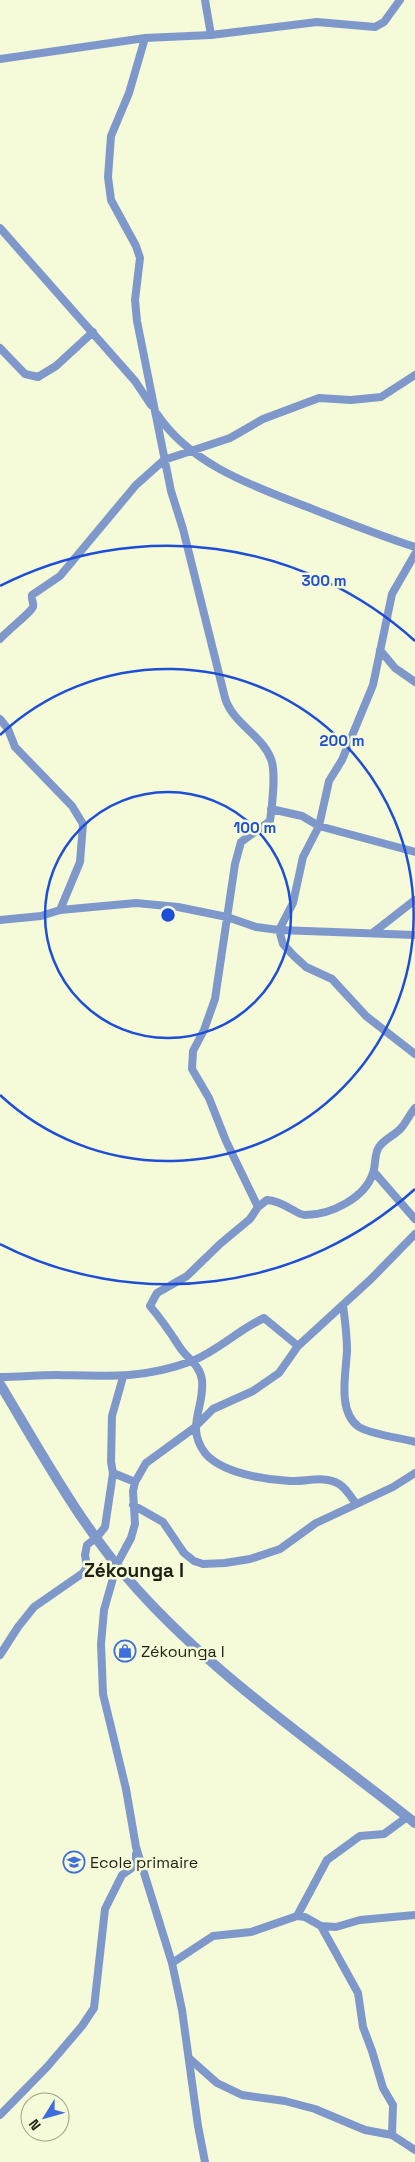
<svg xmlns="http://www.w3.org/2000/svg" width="415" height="2162" font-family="'Space Grotesk',sans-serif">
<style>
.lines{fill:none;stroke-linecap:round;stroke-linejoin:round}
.minor{stroke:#7f98cb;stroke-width:8}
.tertiary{stroke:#7f98cb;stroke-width:10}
.ring{fill:none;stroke:#1d4ed8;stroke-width:2.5}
.labels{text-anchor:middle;stroke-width:5;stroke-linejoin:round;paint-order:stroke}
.poi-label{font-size:16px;fill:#1f2014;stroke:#f5fad8;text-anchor:start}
.quarter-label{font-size:19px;font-weight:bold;fill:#1f2014;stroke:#f5fad8}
.centre{fill:#1d4ed8;stroke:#f5fad8;stroke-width:2.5}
.ring-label{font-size:15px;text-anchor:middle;font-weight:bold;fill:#1d4ed8;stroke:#f5fad8;stroke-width:5;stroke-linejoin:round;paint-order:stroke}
</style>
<rect width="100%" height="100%" fill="#f5fad8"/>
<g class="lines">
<!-- minor -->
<path class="minor" d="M211 35 317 22 375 27 384 22 400 0
M145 38 129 93 111 136 108 177 111 200 136 246 140 258 135 300 137 321 171 491 183 529 225 698C233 724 262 735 271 759 276 772 272 807 270 821L241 842 235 864 215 999 204 1030 193 1051 192 1069 209 1098 226 1141 258 1207
M0 59 145 38 211 35 205 0
M0 228 135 381 151 405
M0 348 25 374 38 377 56 366 93 332
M157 414C192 467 259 488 315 510 348 523 381 536 415 547
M415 554 392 594 373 685 342 760 329 781 319 826 303 857 293 903 279 930 283 944 293 955 306 967 332 979 366 1016 415 1054
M0 639C5 633 33 610 33 607 34 603 31 599 32 595L60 576 136 485 164 460 230 438 263 419 319 398 351 400 381 397 415 375
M380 650 395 668 415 682
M0 719 8 729 15 747 72 806 83 824 80 862 60 910
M271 809 302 816 319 826 415 852
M0 920 41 916 60 910 136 903 178 907 227 917 256 927 279 930 415 935
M374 932 415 900
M374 1172 415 1219
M343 1305C345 1320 347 1335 347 1351 346 1373 337 1412 359 1427 370 1434 401 1438 415 1442
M0 1377C19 1377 38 1375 57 1375 107 1376 144 1379 192 1361 219 1350 238 1330 264 1318L298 1346
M113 1473 135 1482
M356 1504C351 1497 346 1488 339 1484 324 1475 306 1482 290 1481 266 1480 221 1473 205 1453 185 1427 205 1407 202 1380 200 1364 186 1358 179 1346 170 1332 161 1319 150 1306L157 1293 187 1276 220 1244 250 1219 258 1207 267 1200C284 1201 297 1215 305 1215 331 1215 365 1198 373 1173 376 1165 374 1154 379 1147 385 1138 396 1135 402 1127 407 1121 410 1114 415 1108
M133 1505 163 1522 184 1553 194 1561 203 1564 225 1563 250 1559 280 1549 316 1523 393 1487 415 1473
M0 1655 18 1627 34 1607 83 1573 87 1567 85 1555 87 1545 97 1537 105 1527 113 1473 111 1462 112 1416 123 1377
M297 1916 327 1860 360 1836 384 1834 407 1817
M321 1926 358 1993 363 2027 372 2051 383 2088 393 2105 392 2135
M172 1963 213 1936 251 1932 297 1916 305 1917 321 1926 336 1927 360 1920 415 1915
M190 2059 217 2083 242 2095 285 2101 315 2109 365 2130 392 2135 415 2150
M0 2115 47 2067 82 2026 94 2008 105 1909 122 1875 136 1865V1854
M205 2162 198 2126 182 2010 172 1963 136 1847 126 1789 103 1694 101 1644 104 1610 117 1564 131 1538 135 1524 133 1491 135 1482 146 1463 194 1428 213 1409 253 1391 279 1373 298 1346 371 1279 415 1234"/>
<!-- tertiary -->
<path class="tertiary" d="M0 1384C42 1454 82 1528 137 1589 218 1679 321 1748 415 1823"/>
</g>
<!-- distance rings -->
<g class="ring">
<circle cx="168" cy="915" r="123"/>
<path d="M0 735A246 246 0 1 1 0 1095"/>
<path d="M415 1189A369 369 0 0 1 0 1244M0 586A369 369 0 0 1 415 641"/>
</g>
<!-- icons -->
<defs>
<g id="shop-ring" transform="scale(1.125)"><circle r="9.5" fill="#f5fad8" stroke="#3e6dde" stroke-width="1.5"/><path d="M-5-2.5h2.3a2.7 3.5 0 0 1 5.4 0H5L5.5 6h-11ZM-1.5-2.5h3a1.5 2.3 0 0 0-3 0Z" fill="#3e6dde"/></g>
<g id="school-ring" transform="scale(1.125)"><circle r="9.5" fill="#f5fad8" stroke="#3e6dde" stroke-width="1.5"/><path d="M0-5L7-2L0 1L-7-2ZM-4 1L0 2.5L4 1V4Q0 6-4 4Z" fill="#3e6dde"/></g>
</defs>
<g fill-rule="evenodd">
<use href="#shop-ring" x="125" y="1651"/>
<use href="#school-ring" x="74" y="1862"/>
</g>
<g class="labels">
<!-- poi labels -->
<g class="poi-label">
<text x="141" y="1657">Zékounga I</text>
<text x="90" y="1868">Ecole primaire</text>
</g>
<!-- quarter labels -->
<g class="quarter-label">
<text x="134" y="1577">Zékounga I</text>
</g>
</g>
<circle cx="168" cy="915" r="8" class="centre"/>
<g class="ring-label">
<text x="324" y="586">300 m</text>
<text x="342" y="746">200 m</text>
<text x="255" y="833">100 m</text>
</g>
<!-- north arrow -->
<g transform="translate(45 2117) rotate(233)"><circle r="24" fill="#f5fad8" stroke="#9fa38a"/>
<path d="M0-4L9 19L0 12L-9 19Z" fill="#3e6dde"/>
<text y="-8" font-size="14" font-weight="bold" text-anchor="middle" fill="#1f2014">N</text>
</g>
</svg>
